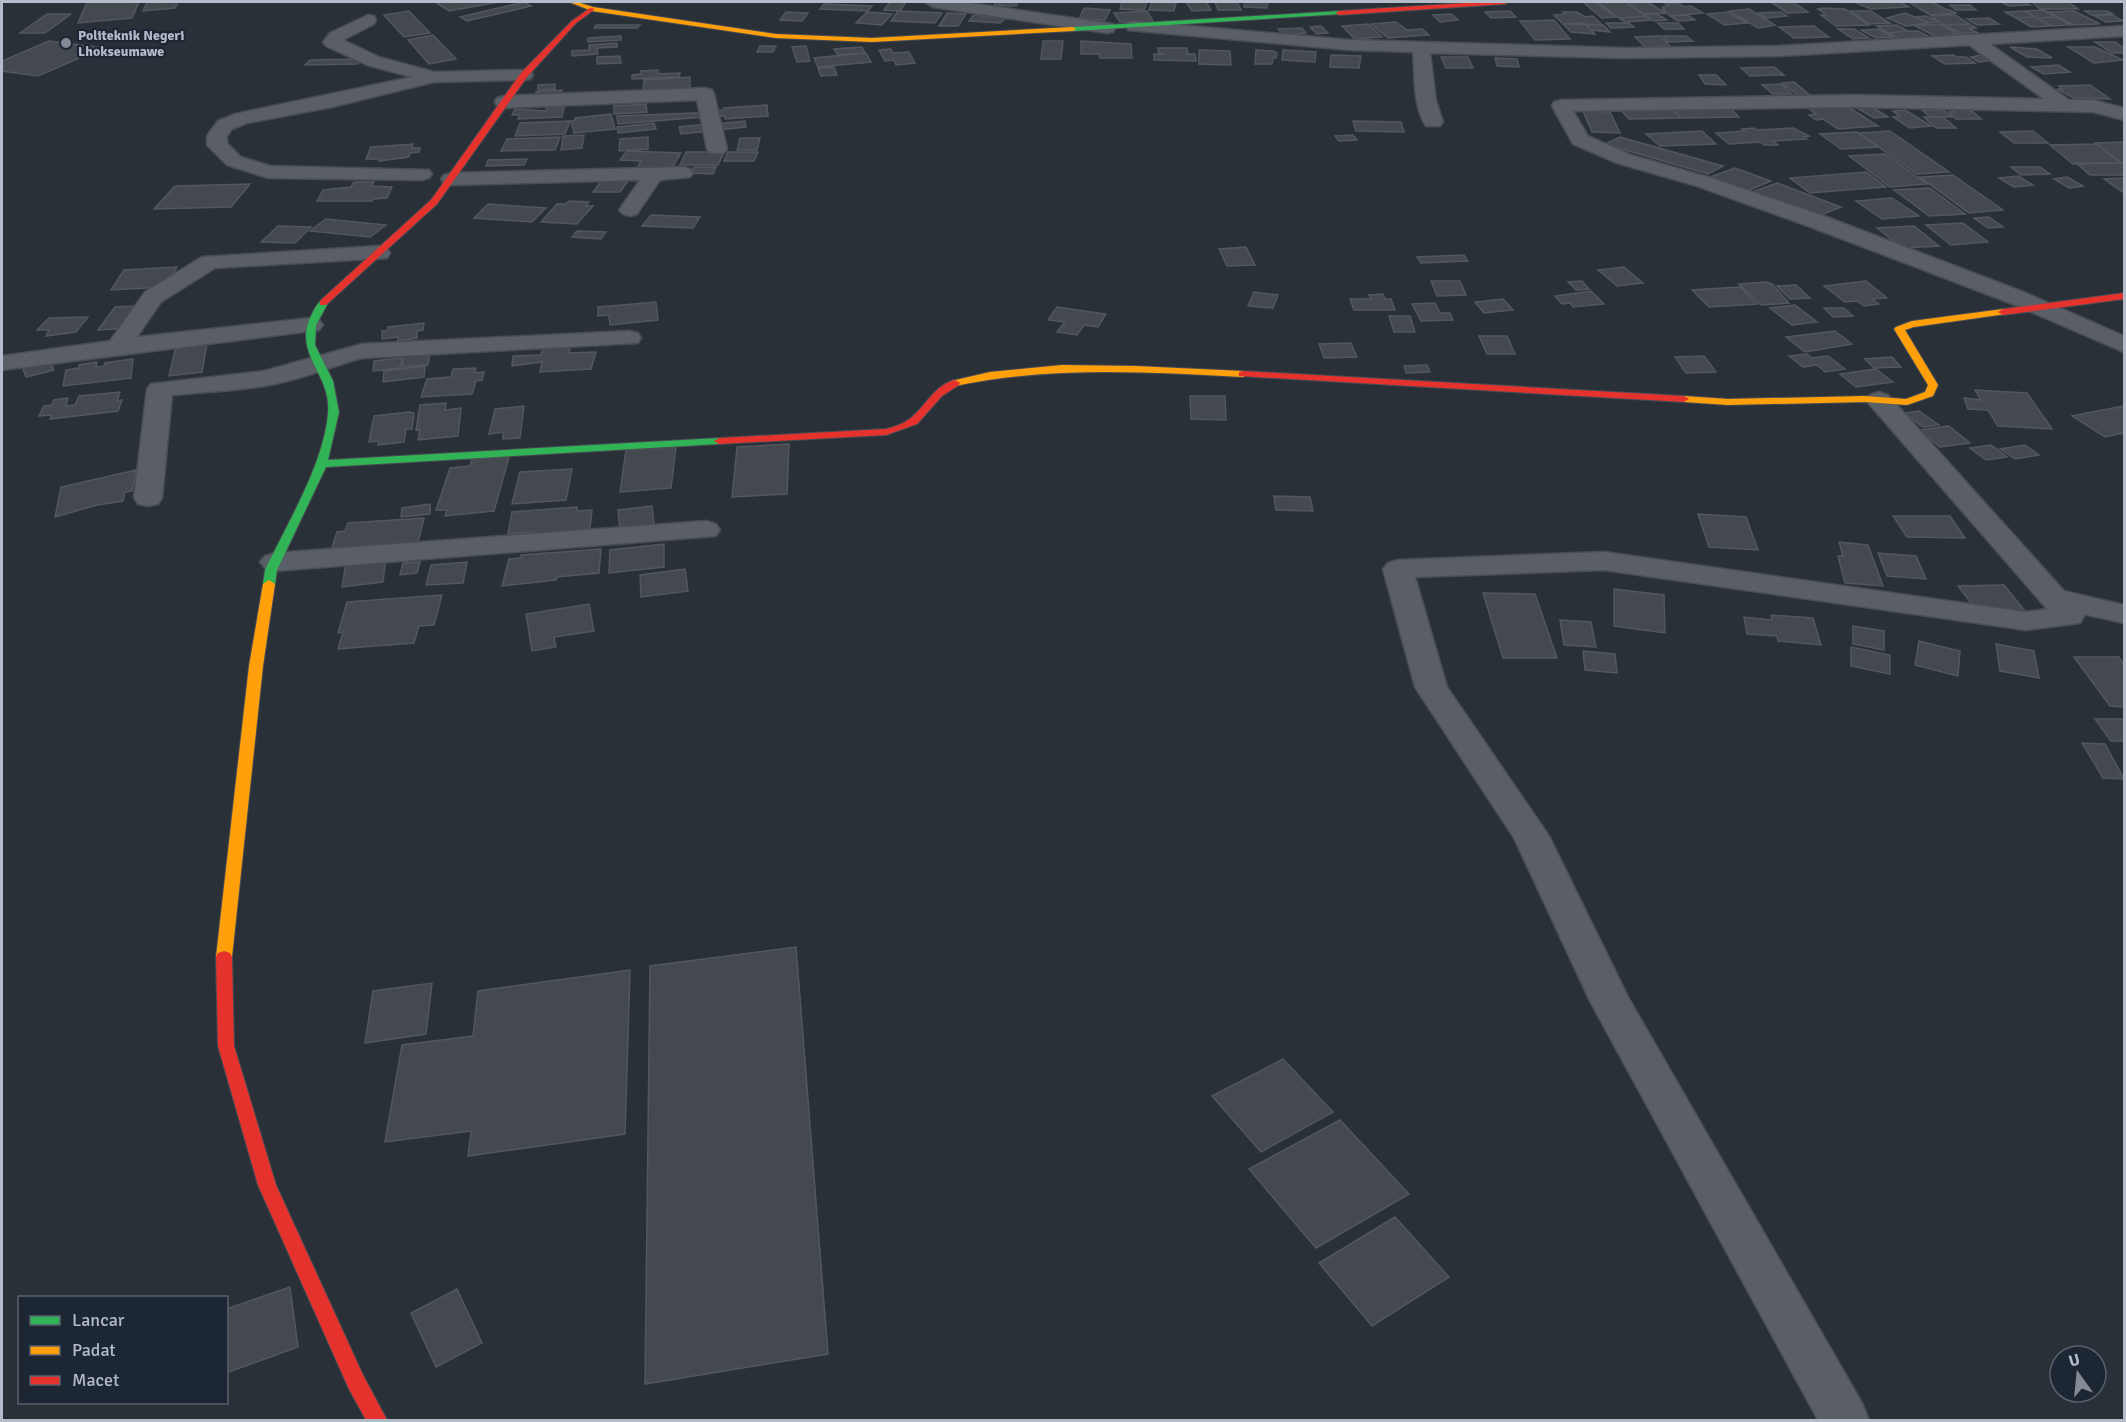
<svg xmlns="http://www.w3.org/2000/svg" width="2126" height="1422" font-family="Signika,sans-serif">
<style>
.building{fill:#444950;stroke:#52575f;stroke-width:1.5}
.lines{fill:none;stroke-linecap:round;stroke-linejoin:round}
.street-casing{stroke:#484c53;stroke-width:3}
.fast-casing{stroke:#484c53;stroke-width:2}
.slow-casing{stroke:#484c53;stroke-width:2}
.jam-casing{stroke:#484c53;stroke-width:2}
.street{fill:#5a5e66;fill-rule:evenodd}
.fast{fill:#30b455;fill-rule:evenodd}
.slow{fill:#ff9f0a;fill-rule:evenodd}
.jam{fill:#e5322d;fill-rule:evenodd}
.poi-dot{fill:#848b96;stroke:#1d2633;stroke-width:2}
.labels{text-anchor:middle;stroke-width:4.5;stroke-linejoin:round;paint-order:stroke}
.far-poi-label{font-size:14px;font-weight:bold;fill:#b4bcc9;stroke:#1d2633;text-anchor:start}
</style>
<rect width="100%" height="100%" fill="#2a3038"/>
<!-- building -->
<path class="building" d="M87 2H139L132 18 78 23Z
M147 2H178L175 8 143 11Z
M435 2H499L449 11Z
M524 2 531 6 467 21 460 17Z
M890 2H906L900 11 884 10Z
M996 2H1018L1016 6 994 5Z
M1122 2H1147L1144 10 1120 9Z
M1152 2 1176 3 1174 11 1149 10Z
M1186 2H1206L1211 10 1192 11Z
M1215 2H1237L1241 10H1218Z
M1245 2H1268L1267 8 1244 7Z
M1595 2 1616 17 1602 18 1584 3Z
M1625 2 1646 16 1619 18 1599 3Z
M1648 2 1665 13 1644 14 1627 3Z
M1771 2H1793L1808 12 1787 13Z
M1854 2H1900L1909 7 1871 9Z
M1932 2 1943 8 1957 13 1930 15 1910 3Z
M2001 2H2024L2030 5 2009 6Z
M2032 2H2068L2078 9H2040Z
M1679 3 1684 7 1691 6 1703 13 1671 16 1662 10H1665L1662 7 1668 6 1665 4Z
M824 4 872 6 868 11 820 9Z
M1950 5H1970L1976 10H1956Z
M1084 8 1110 10 1105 20 1079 19Z
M1821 8 1845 9 1869 25 1836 26 1821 15H1826L1818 9H1823Z
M1749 9 1775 25 1758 28 1730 11Z
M2044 10 2056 17 2037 18 2025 11Z
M409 11 430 33 404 37 384 15Z
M898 11 942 13 935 23 891 21Z
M1147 11 1153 21 1120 22 1114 13Z
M1510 11 1516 17 1491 18 1485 12Z
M1851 11H1871L1890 23 1869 24Z
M2025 11 2035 17 2016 18 2005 12Z
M2074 11 2100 24 2073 25 2049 12Z
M2085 11H2107L2113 14 2091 15Z
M786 12 808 13 802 21 780 20Z
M867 12 892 14 882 25 856 23Z
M1563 12H1577L1585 17 1593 16 1602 25 1563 24 1554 15 1565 14Z
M1728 12 1747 23 1725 25 1707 14Z
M1781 12 1787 16 1766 18 1759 13Z
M947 13 966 14 958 26H939Z
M1905 13 1929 23 1906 26 1887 18Z
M47 14H71L45 33H20Z
M1451 14 1458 20 1440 22 1433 15Z
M1644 14H1657L1667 20 1654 21Z
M974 15 1006 18 1000 23 969 21Z
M1687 15 1695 20 1678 21 1670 16Z
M1930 15H1955L1970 24 1944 25Z
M2112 15 2123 21 2106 22 2095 16Z
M1646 16 1652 20 1625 22 1619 18Z
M1926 16 1939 22 1929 23 1915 17Z
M2035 17 2051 26 2031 27 2016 18Z
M2056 17 2070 25 2051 26 2037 18Z
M1989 18 1999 24 1977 25 1967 19Z
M1554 20 1570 39 1535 40 1520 21Z
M1396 22 1407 30 1422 29 1429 35 1388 38 1371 24Z
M1584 23 1595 34 1571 32 1563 24Z
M1606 23H1629L1634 27 1611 28Z
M1658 23H1678L1684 29H1664Z
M1368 24 1382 37 1355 39 1342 26Z
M1939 24 1959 34 1935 36 1915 26Z
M1970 24 1976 28H1969L1978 33H1961L1944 25Z
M596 25H640L637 28H594Z
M1587 25H1603L1610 32 1591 30Z
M1897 25 1908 31 1888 33 1877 26Z
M1321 26 1328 33 1317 34 1310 27Z
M1814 26 1829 37 1794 38 1779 27Z
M1302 28 1306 33 1283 35 1278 29Z
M1838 29H1854L1869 38 1853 39Z
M1878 29 1893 37 1876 38 1861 30Z
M1908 31H1918L1928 36 1899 39 1888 33Z
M433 35 456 59 429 64 408 40Z
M621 36V40L588 42V38Z
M1660 36 1670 46 1645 47 1635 37Z
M1663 36H1686L1693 41 1668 42Z
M49 41 103 48 38 76 2 71V61Z
M1043 41H1063L1061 59H1041Z
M1081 41 1131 44 1132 58H1100L1099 54H1081Z
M2095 42H2115L2124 48V53H2112Z
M617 43V47L597 48 598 54 572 56V51L589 50V45Z
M760 46H776L773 52H757Z
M806 46 810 61 797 62 792 47Z
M862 47 865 53 838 55 834 49Z
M2010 47 2037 49 2052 58 2027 57Z
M2068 47H2095L2123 60 2094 63Z
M1158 48H1187L1188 53 1185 54H1195L1196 61 1154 60V54H1166L1159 53Z
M891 49 893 53 909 52 915 63 896 65 894 60 885 61 879 50Z
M1199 50 1230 51 1231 65 1199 64Z
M1256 50 1273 51 1277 53 1276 58H1273L1272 64H1255Z
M1283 50 1316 52 1315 62 1282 60Z
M866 53 871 62 818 67 814 58Z
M1986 54 1997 60 1979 62 1971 57Z
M1331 55 1361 56 1359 68 1330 67Z
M1953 55 1957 57H1966L1975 63 1945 64 1932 56Z
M620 56 621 63 597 64V57Z
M1441 57H1468L1473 68H1446Z
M1495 58 1517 59 1519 67 1497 66Z
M362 59 358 64 305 65 310 60Z
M2058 65 2070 72 2044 74 2031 67Z
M834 67 837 75 821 76 818 68Z
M1774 67 1784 75 1750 76 1741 68Z
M658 70V74L680 73 679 77 632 79V75L641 74V71Z
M1699 75H1716L1726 85 1705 84Z
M690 77V93L643 91 644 80Z
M1794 82 1811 96H1799L1782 83Z
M555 84V89L538 90V85Z
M1781 84 1792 94H1773L1762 85Z
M2090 85 2110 99 2074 98 2057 89H2062L2059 86Z
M562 90V97L536 99V92Z
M1842 103 1878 126 1838 129 1823 119 1816 120 1809 115 1816 114 1804 105Z
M1866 103 1888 117 1874 118 1852 105Z
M646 104 647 112 614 114V106Z
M767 105 768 116 725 119V116H717L716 111 724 110V108Z
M1727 105 1739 117 1681 118 1670 106Z
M547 107H564L562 117 518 119 520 115H512L515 109 546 111Z
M1670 107 1681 118 1629 119 1619 108Z
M1951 109H1965L1973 112 1981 119H1956L1949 112H1955Z
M1905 110 1931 126 1910 128 1893 117 1899 116 1893 111Z
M1922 110H1943L1952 117H1930Z
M1583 111 1610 112 1620 133 1592 132Z
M694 113H701L703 117 618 124 617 116Z
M611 114 615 129 574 133 571 121 576 120 575 118Z
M1924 117H1943L1956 128H1936Z
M570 121 565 134 515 136 520 123Z
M745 121 746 127 718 130 717 124Z
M1353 121 1401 122 1404 132 1356 131Z
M654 123 656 129 618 133 617 127Z
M707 124 710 131 681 134 679 127Z
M1754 128 1757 130 1793 128 1809 136 1804 137 1807 139 1773 141 1778 145H1764L1761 142 1729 144 1716 133 1745 131 1742 129Z
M1702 131 1716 144 1660 146 1646 134Z
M1890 131 1949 172 1917 174 1859 133Z
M2033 131 2048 143H2014L2000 132Z
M1857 132 1878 147 1841 149 1820 134Z
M584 135 582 148 561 150 563 136Z
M1353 135 1357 140 1339 141 1335 136Z
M560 137 555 150 501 151 507 139Z
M648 137V149L619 151 620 139Z
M1620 137 1723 166 1708 174 1605 144Z
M740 138H760L757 150H737Z
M2124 142V163H2121L2095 143Z
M413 144 412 148H420L419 152 410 153 409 157 379 161 380 159H366L371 147Z
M2097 144 2121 163 2073 164 2050 145Z
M627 151 681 153 669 173 637 168 641 161 620 160Z
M686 152H724L718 165H680Z
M728 152H758L754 161H724Z
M1885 154 1927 184 1890 187 1849 156Z
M527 159 524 165 486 166 488 160Z
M2076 163H2124V175H2090Z
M694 167H716L713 174 691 173Z
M2011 167H2040L2050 174 2021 175Z
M1735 168 1771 181 1747 191 1710 177Z
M1866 172 1886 187 1810 193 1790 178Z
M1953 175 2003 210 1969 213 1920 177Z
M2018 176 2033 185 2014 187 1999 178Z
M2067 177 2083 186 2069 188 2054 179Z
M604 178H630L620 192H593Z
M2124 178V193L2104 179Z
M354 182H374L371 186 392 187 387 198 373 199 372 201H317L323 190 351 187Z
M1777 183 1841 207 1816 217 1752 192Z
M250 184 231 207 154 209 175 186Z
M1930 188 1965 214 1929 216 1894 190Z
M1892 198 1919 216 1882 219 1856 201Z
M569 201 589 202 586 206H593L577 224 541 222 557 204H565Z
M488 204 546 208 532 222 474 218Z
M651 215 700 217 693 228 642 226Z
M1989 217 2003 227 1988 228 1974 218Z
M326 219 386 225 370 237 310 231Z
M1963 223 1988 242 1951 245 1926 225Z
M278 226 311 227 295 243 261 242Z
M1914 226 1939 246 1902 248 1877 228Z
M577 231 606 232 601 239 572 237Z
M1246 247 1255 265 1227 266 1219 249Z
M1464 255 1468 261 1421 263 1417 257Z
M177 267 165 287 111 290 124 270Z
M1624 267 1643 283 1617 286 1598 270Z
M1431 281H1460L1466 295 1437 296Z
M1582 281 1589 289 1576 290 1568 282Z
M1866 281 1887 298 1872 299 1879 304 1864 306 1857 301 1845 302 1824 286Z
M1766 282 1772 284 1789 303 1761 305 1739 284Z
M1796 285 1810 298 1790 299 1777 286Z
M1740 287 1757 304 1709 307 1692 290Z
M1591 291 1604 304 1573 307 1570 303 1562 304 1555 296Z
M1254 292 1278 295 1273 308 1248 306Z
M1383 294 1385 299H1391L1395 310H1354L1350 299H1371L1369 295Z
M1503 299 1513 310 1484 313 1475 302Z
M656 302 658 320 610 325 609 315 598 316V307Z
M1435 303 1440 313H1450L1453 320 1421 321 1412 304Z
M153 305 136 328 98 330 115 307Z
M1795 305 1817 322 1792 325 1770 308Z
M1057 307 1106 314 1098 327 1084 325 1077 335 1057 332 1065 322 1048 320Z
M1824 308H1844L1853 316 1833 317Z
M1389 316H1410L1415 332H1394Z
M88 317 76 332 46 336 49 330H37L49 318Z
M424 323 423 330 417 331V338L398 341V337L382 339V331H387L388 327Z
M1835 331 1852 344 1805 352 1786 337Z
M1479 336H1507L1515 354H1487Z
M208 338 202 372 169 376 177 342Z
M1351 343 1357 357 1324 358 1319 344Z
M570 347 569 353 596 352 591 369 540 372 542 362 512 366 513 356 541 355 543 349Z
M430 352 428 365 402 367 404 355Z
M1807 354 1812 358 1828 356 1845 369 1825 372 1817 365 1803 367 1789 356Z
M1704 356 1716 372 1686 373 1675 357Z
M1892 357 1901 367 1874 368 1865 359Z
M402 358 400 368 373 371 374 361Z
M133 359 131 378 63 386 66 370 79 368V365L97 362 96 367 104 366 105 363Z
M50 360 54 370 26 377 22 366Z
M1427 365 1430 372 1406 373 1404 366Z
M425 366 424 377 383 382 384 371Z
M476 368 474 373 484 372 482 380 476 381 472 394 421 397 427 379 451 377 453 369Z
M1876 369 1893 382 1856 387 1840 374Z
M1975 390 2027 393 2052 429 1998 426 1988 410 1968 409 1964 398 1981 400Z
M120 392 117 401 122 400 118 411 50 419 52 415 39 416 44 406 52 405 54 400 68 398 66 406 75 405 79 396Z
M1190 396H1225L1226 420 1191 419Z
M446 403 445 410 461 408 458 436 418 440 420 429 416 430 420 405Z
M524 406 520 438 503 439V432L489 434 495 409Z
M2124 406V433L2105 437 2072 416Z
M1919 411 1939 425 1923 427 1904 413Z
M409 412 414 413 412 429H406L404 442 378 445 379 441 369 442 374 416Z
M1949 426 1970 443 1940 447 1919 430Z
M789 444 787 494 732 497 737 447Z
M1991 445 2007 457 1986 460 1970 448Z
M2025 445 2039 455 2015 459 2000 449Z
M676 447 671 488 620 492 626 450Z
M509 457 494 511 445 516 447 510H436L450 468 470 466 472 459Z
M572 469 566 500 512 504 520 472Z
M136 470 132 491 125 492 123 501 97 505 55 517 61 487Z
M1274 496 1310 497 1313 511 1276 510Z
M430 504V514L401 517 402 508Z
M652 506 654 524 620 529 618 510Z
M577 507V511L592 510 589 536 531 540 533 532 508 534 512 512Z
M1698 514 1746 517 1758 550 1709 547Z
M1893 516H1950L1965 538 1907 537Z
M424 518 416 550H331L337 532 345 531 348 523Z
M1839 542 1868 545 1883 586 1845 583 1838 556H1843Z
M664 544V567L609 573 610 550Z
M601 549 599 573 557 577 556 580 502 586 509 559 521 558V555Z
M1878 553 1916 556 1926 579 1887 576Z
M386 558 383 582 342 587 346 563Z
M420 562 417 573 400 575 403 563Z
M467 562 463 583 426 585 431 565Z
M685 569 688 591 641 597 640 575Z
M2004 585 2025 611 1978 612 1958 586Z
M1614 589 1664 595 1665 633 1614 626Z
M1483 593 1535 594 1557 658H1503Z
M442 595 434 625 419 626 414 643 338 649 343 632 338 633 347 602Z
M589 604 594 631 554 637 556 647 532 651 526 614Z
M1771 615 1813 618 1821 645 1778 641 1777 636 1747 634 1744 617 1772 620Z
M1560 620 1591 622 1596 647 1564 645Z
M1853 626 1884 631V650L1853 644Z
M1919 641 1960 651 1958 676 1915 665Z
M1996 644 2034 651 2039 678 2000 671Z
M1851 647 1890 655V674L1851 666Z
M1583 651 1615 654 1617 673 1585 670Z
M2074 657H2119L2124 665V707L2110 706Z
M2095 719H2124V741H2111Z
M2082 743 2105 744 2124 779 2103 778Z
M796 947 828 1354 645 1384 650 966Z
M630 970 625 1134 468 1156 471 1131 385 1142 402 1045 473 1036 478 991Z
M432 983 426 1034 365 1043 373 991Z
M1283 1059 1333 1112 1261 1152 1212 1096Z
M1340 1120 1409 1194 1316 1248 1249 1169Z
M1395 1217 1449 1277 1372 1326 1319 1263Z
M290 1287 298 1347 226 1373V1309Z
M457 1289 482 1343 436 1367 411 1313Z"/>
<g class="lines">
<!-- street casing -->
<g class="street-casing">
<path id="street" d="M925 2H963L1107 23 1113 24 1115 28 1113 32 1107 33 933 7Z
M368 15 374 16 376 20 374 24 343 40 379 57 434 72 524 70 530 71 533 75 530 79 524 80 434 82 332 107 247 123 232 129 227 136V143L241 157 270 166 429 170 432 174 429 178 422 180 268 178 227 165 207 145V136L218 121 235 114 412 77 367 65 326 46 323 42 330 33Z
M1134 21 1350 40 1625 48 1779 46 2124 26V36L1990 44 2069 100H2093L2124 108V120L2093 112 1855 107 1573 111 1588 136 1631 155 1711 178 1824 216 2026 293 2124 336V352L2010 303 1808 226 1697 186 1617 163 1573 144 1552 106 1554 102 1561 100 1855 95 2044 99 1969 45 1779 56 1625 58 1430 53 1436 101 1443 122 1440 126H1426C1413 107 1415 75 1413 52L1350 50 1128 30 1126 26 1128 22Z
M705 88 712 90 714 94 727 149 724 153H710L707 149 697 100 504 108 497 106 495 102 497 98 504 96Z
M683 167 690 169 693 173 690 177 660 180 637 214 630 216 623 214 619 210 640 180 451 185 444 183 441 179 444 175 451 173Z
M379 246 387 248 390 253 387 258 215 268 161 302 137 337 311 318 319 320 323 325 319 330 2 370V356L110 341 145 292 202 257Z
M629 331 638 333 641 338 638 343 362 358C329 367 298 381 264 386 234 391 203 392 172 395L162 498 158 504 148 506 138 504 134 498 147 389 151 384 264 371 362 344Z
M1879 392 1888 395 2064 591 2124 605V623L2083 614 2084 616 2080 623 2026 630 1604 570 1415 577 1447 687 1549 836 1628 997 1862 1403 1869 1420H1818L1590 1001 1514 838 1415 687 1383 569 1388 563 1398 560 1604 552 2026 612 2047 609 1870 405 1866 400 1870 395Z
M706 521 716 524 720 530 716 536 275 571 265 568 260 562 265 556 275 553Z"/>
</g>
<!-- fast casing -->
<g class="fast-casing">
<path id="fast" d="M1339 11 1341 14 1073 31 1070 29 1073 27Z
M323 300 328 303 316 325 315 345 333 381 339 412 328 460 719 438 724 441 719 444 326 467 277 570 275 584 269 588 265 587 263 584 265 570C287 524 324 464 328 413 332 374 291 353 312 314 315 308 317 303 323 300Z"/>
</g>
<!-- slow casing -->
<g class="slow-casing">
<path id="slow" d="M569 2H577L593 7 776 34 872 38 1073 27 1076 29 1073 31 872 42 776 38 592 11Z
M2003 309 2008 312 2006 314 1914 327 1905 330 1938 385 1933 396 1907 405 1865 402 1728 405 1684 402 1679 399 1684 396 1728 399 1865 396 1906 399 1925 392 1928 385 1894 329 1896 327 1912 321Z
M1062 365 1135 366 1243 371 1248 374 1243 377C1146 372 1051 366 955 386L950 383 951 381 990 372Z
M269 580 275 584 263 666 232 957 230 961 224 963 218 961 216 957 249 666 263 584Z"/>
</g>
<!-- jam casing -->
<g class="jam-casing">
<path id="jam" d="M1482 2H1508L1505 4 1339 15 1336 13 1339 11Z
M590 8 595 9 576 23 527 77 437 204 326 305H320V301L431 200 521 73 572 21Z
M2124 293V299L2003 315 1998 312 2003 309Z
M1243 371 1684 396 1689 399 1684 402 1239 376V372Z
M955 380 960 383 959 385 942 396 917 424 886 435 719 444 714 441 719 438 886 429C893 427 901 425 908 420 926 408 932 386 955 380Z
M224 951 230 953 232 957 234 1046 276 1185 363 1375 387 1420H366L349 1389 258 1185 218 1046 216 957 218 953Z"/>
</g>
<!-- street -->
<use href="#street" class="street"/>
<!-- fast -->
<use href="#fast" class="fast"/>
<!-- slow -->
<use href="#slow" class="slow"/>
<!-- jam -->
<use href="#jam" class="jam"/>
</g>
<!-- markers -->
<circle class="poi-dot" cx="66" cy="43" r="6"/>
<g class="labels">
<!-- far-poi labels -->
<g class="far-poi-label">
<text x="78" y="40">Politeknik Negeri<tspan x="78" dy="16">Lhokseumawe</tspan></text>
</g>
</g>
<!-- border -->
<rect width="2126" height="1422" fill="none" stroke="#b4bcc9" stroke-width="6"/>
<!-- legend -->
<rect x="18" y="1296" width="210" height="108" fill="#1d2633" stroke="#59626f" stroke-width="1.5"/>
<rect x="30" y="1316" width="30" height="9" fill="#30b455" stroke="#59626f" stroke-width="1.5"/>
<text x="72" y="1326" font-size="18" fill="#b4bcc9">Lancar</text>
<rect x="30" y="1346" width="30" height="9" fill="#ff9f0a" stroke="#59626f" stroke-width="1.5"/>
<text x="72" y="1356" font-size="18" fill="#b4bcc9">Padat</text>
<rect x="30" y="1376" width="30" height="9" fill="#e5322d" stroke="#59626f" stroke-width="1.5"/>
<text x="72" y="1386" font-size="18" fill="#b4bcc9">Macet</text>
<!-- north arrow -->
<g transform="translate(2078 1374) rotate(345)"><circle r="28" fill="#1d2633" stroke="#59626f" stroke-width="1.5"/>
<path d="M0-4.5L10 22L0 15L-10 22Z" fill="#848b96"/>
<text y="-9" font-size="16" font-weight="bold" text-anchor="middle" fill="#b4bcc9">U</text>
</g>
</svg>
